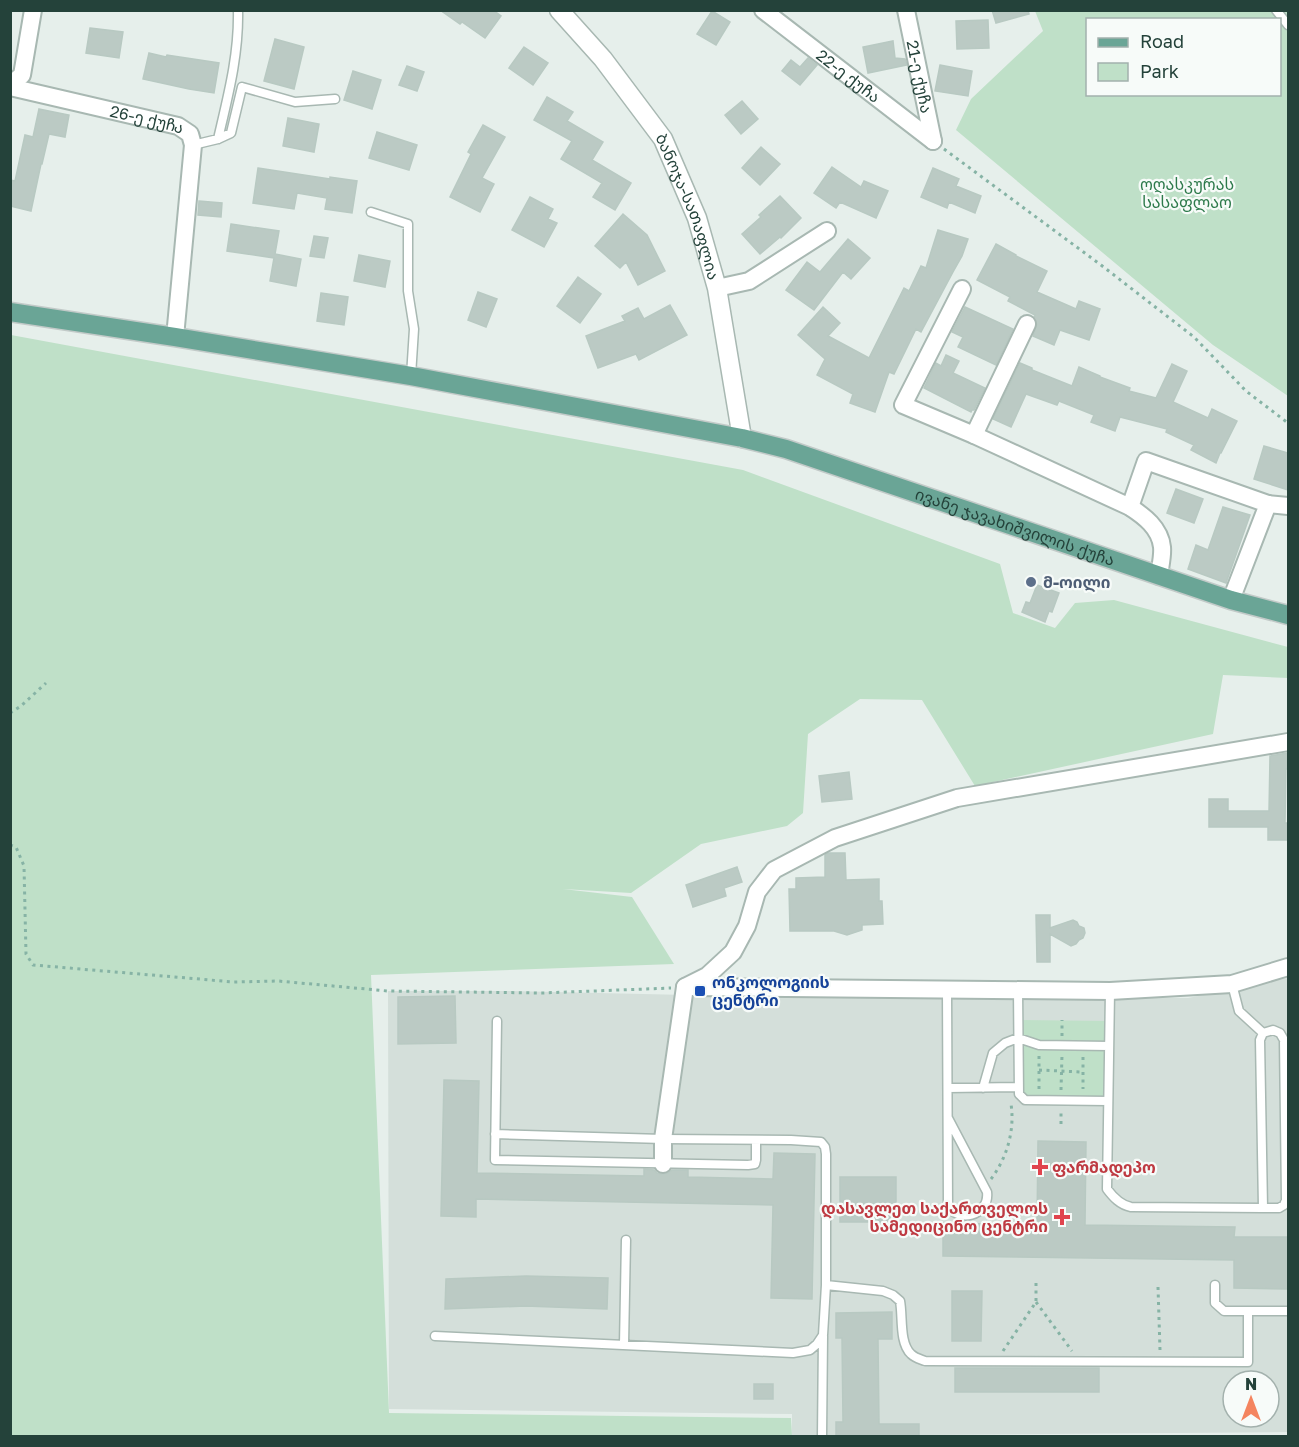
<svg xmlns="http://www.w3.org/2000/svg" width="1299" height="1447" font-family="'Golos Text','Noto Sans Georgian',sans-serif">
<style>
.built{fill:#d4dfda;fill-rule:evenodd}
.green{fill:#bfe0c8;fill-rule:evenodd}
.building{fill:#bbcac4;stroke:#b8c9c2;stroke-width:1.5}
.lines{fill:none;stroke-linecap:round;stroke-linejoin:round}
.service-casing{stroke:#a8b8b2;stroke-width:11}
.minor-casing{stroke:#a8b8b2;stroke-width:20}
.tertiary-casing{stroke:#a8b8b2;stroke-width:21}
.primary-casing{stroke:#c2cac8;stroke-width:21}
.path{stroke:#86b3a5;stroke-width:3;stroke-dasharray:3 4.5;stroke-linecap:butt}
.service{stroke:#fff;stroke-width:8}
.minor{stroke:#fff;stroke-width:16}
.tertiary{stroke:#fff;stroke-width:18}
.primary{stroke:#6aa596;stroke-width:18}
.service-dot{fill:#5c6f8a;stroke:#f7fbf9;stroke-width:2}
.transit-dot{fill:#1a4fb4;stroke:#f7fbf9;stroke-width:2}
.health-dot{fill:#e0444e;stroke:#f7fbf9;stroke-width:2}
.labels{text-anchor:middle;stroke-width:4.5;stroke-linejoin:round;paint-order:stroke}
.street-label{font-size:16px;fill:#24423a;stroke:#f7fbf9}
.park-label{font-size:16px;fill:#2d7a4b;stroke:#f7fbf9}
.service-label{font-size:16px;font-weight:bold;fill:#4e5e75;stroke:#f7fbf9;text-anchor:start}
.transit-label{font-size:16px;font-weight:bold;fill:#164399;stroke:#f7fbf9;text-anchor:start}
.health-label{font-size:16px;font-weight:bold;fill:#be3a42;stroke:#f7fbf9;text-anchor:start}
</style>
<rect width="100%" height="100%" fill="#e6efeb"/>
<!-- built -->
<path class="built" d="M1288 978V1432L930 1435V1436H792V1414L389 1409 388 991H510L817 998H1188ZM1233 1381H1269V1417H1233Z"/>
<!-- green -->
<path class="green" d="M1035 11H1288V396L1213 345 956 130 971 99 1043 31ZM1088 20H1280V94H1088Z
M11 335 743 470 1000 564 1013 613 1055 628 1075 603 1114 600 1288 647V678L1223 675 1213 734 975 786 922 700 860 699 808 734 803 813 787 826 701 844 631 893 563 889 632 897 674 964 371 975 389 1413 791 1418 792 1436H11Z
M1018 1020 1110 1021 1108 1101 1025 1100 1019 1094Z"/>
<!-- building -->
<path class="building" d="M440 10H493L501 16 485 38 462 22 460 24Z
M992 10H1028L1029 14 996 23Z
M712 11 730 22 716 45 697 34Z
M988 20 989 48 957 49 956 21Z
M90 28 123 32 119 58 86 53Z
M275 39 304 47 294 89 264 81Z
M893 41 895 58 905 59 907 65 868 73 863 47Z
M524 47 548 63 533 85 509 68Z
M149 53 166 57 167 55 219 63 214 93 189 89 143 79Z
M808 58 817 65 800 85 782 71 791 60 800 67Z
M940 65 972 71 968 96 935 91Z
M407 66 424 72 417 91 399 85Z
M353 71 381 80 372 109 344 100Z
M547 97 573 112 567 121 603 142 592 160 631 183 615 210 593 197 602 183 561 159 572 141 534 120Z
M742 101 758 119 741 134 725 115Z
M39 109 69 115 65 137 49 134 42 164H41L31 211 10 206V180L15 181 25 135 33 137Z
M288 118 319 124 314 152 283 146Z
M483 125 505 137 482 178 494 184 480 212 450 197 471 154 468 152Z
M377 132 417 145 409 170 369 158Z
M761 147 780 164 760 185 742 168Z
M832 167 861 187 864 181 888 191 876 218 840 202 836 208 814 193Z
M258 168 330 179V177L357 181 352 213 325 209 327 198 297 193 294 209 253 203Z
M933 168 959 179 956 186 981 196 975 213 949 202 947 208 921 197Z
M780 196 801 218 781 238 780 237 760 254 742 234 761 217 759 215Z
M530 197 553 209 548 219 557 223 544 247 512 230Z
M199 201 222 203 221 217 198 215Z
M623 214 647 235 665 271 638 285 626 262 620 268 595 246Z
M231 224 279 231 275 254 301 259 296 286 270 281 274 258 227 251Z
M938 230 968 239 962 256 953 272 921 332 916 329 894 374 889 372 875 412 850 403 853 394 817 375 825 359 798 335 823 307 840 323 828 336 869 358 904 288 909 291 921 266 926 268Z
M314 236 328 238 324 258 310 256Z
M848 239 870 258 851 279 843 272 814 310 786 290 807 262 820 272Z
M996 244 1016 255V256L1047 271 1037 292 1076 309 1079 301 1100 309 1089 340 1060 330 1054 345 1033 336 1037 324 1034 317 1035 315 1008 301 1010 297 977 280Z
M359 255 390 261 385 287 354 281Z
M578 277 601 294 580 323 557 306Z
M478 292 497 299 486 327 468 320Z
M321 293 348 297 344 325 317 321Z
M670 305 687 335 639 360 636 354 598 368 586 336 625 321 622 316 638 308 644 319Z
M965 307 1013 329 996 365 958 347 963 337 952 332Z
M946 355 959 361 953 373 985 388 974 410H972L971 412 924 388 936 363 941 366Z
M1020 363 1032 368V370L1072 386 1079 367 1100 376V377L1130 388 1129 391 1156 398 1172 364 1187 371 1173 402 1208 418 1212 409 1237 421 1221 453H1220L1216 463 1191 450 1194 445 1166 432 1167 429 1120 417 1115 431 1091 422 1094 415 1059 401 1057 405 1026 394 1011 427 993 419Z
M1264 446 1288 453V490L1254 479Z
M1176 489 1203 499 1194 523 1167 513Z
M1223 507 1250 515 1226 583 1188 569 1196 545 1208 550Z
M1037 585 1059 593 1052 612 1049 611 1045 622 1022 612 1026 602 1030 603Z
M1288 753V769H1286L1285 823H1288V840H1268V827H1209V799H1228V811H1269L1270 756Z
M849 772 852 799 822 802 819 776Z
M828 853H845L846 880 879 879V901H882L883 924 862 925V930L847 935 834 931H790L789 889H796V878L825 877V855Z
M737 867 742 882 724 888 726 896 693 907 686 885Z
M1036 915H1050V928L1073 920 1077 922 1079 926 1084 928 1085 933 1083 938 1079 940 1076 944 1071 946 1050 934V962H1037Z
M455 996 456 1043 398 1044V997Z
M444 1080 479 1081 477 1173 644 1176V1169L654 1170 657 1173 662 1174 668 1173 672 1170H688V1177L773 1179 774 1153 815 1154 812 1299 771 1298 773 1205 476 1199V1217L441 1216Z
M1038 1141 1086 1142 1085 1225 1235 1227 1234 1237H1288V1289L1234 1288V1260L943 1256V1223L1037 1225Z
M840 1177H896V1222H840Z
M526 1276 608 1278 607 1309 525 1306 445 1309 446 1279Z
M952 1291H982L981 1341H952Z
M892 1312V1339H878L879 1424H919V1437H836V1422H843L842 1338H836V1313Z
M955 1368H1099V1392H955Z
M754 1384H773V1399H754Z"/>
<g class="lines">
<!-- service casing -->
<g class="service-casing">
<path id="service" d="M1276 10 1288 25
M218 139C228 96 239 55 238 10
M193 145 218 139 231 133 242 87 295 102 335 99
M371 212 408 224V291L414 329 411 376
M1232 984 1239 1011 1263 1033
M947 989 948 1205C956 1223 990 1217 987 1192L948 1118
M1018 990 1019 1094 1025 1100 1108 1101
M1110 991 1107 1189C1113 1197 1120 1205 1131 1207L1263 1208 1260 1040 1263 1033 1273 1030 1280 1033 1284 1040 1286 1200 1284 1205 1279 1208H1263
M497 1021 495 1160 748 1165 755 1164 756 1160V1140
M948 1088 1019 1087
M983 1088 993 1053 1005 1043 1018 1038 1039 1045 1109 1046
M826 1285 883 1291 893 1295 900 1301C903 1316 899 1343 911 1354 915 1358 920 1359 925 1361L1248 1362V1311
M1215 1285V1303L1224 1311H1288
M435 1336 793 1353 810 1350 817 1344 823 1335 826 1285V1154L825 1147 821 1142 791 1140 663 1139 495 1134
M624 1345 626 1240
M822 1436 823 1336"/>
</g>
<!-- minor casing -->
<g class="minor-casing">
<g id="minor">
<path id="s1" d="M763 10 933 141"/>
<path id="s2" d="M906 10 933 141"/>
<path d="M10 85 22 75 33 10"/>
<path id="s3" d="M10 87 178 126 190 134 193 145 175 337"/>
<path d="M717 288 749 281 827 231"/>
<path d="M962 289 903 405 974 435 1130 507C1144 516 1160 528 1162 547 1163 556 1160 567 1159 576"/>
<path d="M974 435 1027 324"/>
<path d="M1268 504 1288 506"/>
<path d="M1130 507 1146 461 1268 504 1231 600"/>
<path d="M685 987 707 976 733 952 747 926 757 892 774 870 835 838 957 798 1288 742"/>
<path d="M689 987 1110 991 1232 984 1288 967"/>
<path d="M663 1164V1139L685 987"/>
</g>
</g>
<!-- tertiary casing -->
<g class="tertiary-casing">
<g id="tertiary">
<path id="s4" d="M559 10 603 59 663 139 697 218 717 288 742 438"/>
</g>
</g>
<!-- primary casing -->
<g class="primary-casing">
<g id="primary">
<path id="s5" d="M10 312 175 337 411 376 742 438 786 449 1231 600 1288 615"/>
</g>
</g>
<!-- path -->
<path class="path" d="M944 149 1101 265 1194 337 1246 391 1288 423
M10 713 21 706 46 683
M10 845 16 847 24 866 26 954 33 965 234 982 278 981 388 991 542 993 671 988
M1062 1036V1020
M1039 1056V1091
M1083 1057V1089
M1039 1070 1082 1072
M1061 1090 1062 1055
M1061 1124V1112
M991 1179C1007 1158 1015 1130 1011 1104
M1158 1287 1160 1350
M1036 1302 1072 1351
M1003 1351 1036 1302V1279"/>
<!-- service -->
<use href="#service" class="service"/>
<!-- minor -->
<use href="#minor" class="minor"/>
<!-- tertiary -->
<use href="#tertiary" class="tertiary"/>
<!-- primary -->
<use href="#primary" class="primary"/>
</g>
<!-- markers -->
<circle class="service-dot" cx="1031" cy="582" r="6"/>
<rect class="transit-dot" x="694" y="985" width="12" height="12" rx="3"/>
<g class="health-dot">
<path d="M1037 1158h6v6h6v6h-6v6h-6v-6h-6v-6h6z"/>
<path d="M1059 1208h6v6h6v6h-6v6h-6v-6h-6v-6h6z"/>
</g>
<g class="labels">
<!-- street labels -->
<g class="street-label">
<text dy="6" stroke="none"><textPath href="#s1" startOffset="108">22-ე ქუჩა</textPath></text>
<text dy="6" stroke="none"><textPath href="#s2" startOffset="68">21-ე ქუჩა</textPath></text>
<text dy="6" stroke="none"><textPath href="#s3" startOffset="141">26-ე ქუჩა</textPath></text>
<text dy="6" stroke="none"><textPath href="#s4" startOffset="238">ბანოჯა-სათაფლია</textPath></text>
<text dy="6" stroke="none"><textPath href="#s5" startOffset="1030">ივანე ჯავახიშვილის ქუჩა</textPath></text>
</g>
<!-- park labels -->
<g class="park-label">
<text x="1187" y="190">ოღასკურას<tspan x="1187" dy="18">სასაფლაო</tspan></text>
</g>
<!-- service labels -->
<g class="service-label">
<text x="1043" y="588">მ-ოილი</text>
</g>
<!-- transit labels -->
<g class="transit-label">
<text x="712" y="988">ონკოლოგიის<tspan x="712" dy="18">ცენტრი</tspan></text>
</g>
<!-- health labels -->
<g class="health-label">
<text x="1052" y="1173">ფარმადეპო</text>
<text x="1048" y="1214" text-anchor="end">დასავლეთ საქართველოს<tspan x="1048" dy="18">სამედიცინო ცენტრი</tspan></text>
</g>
</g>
<!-- border -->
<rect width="1299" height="1447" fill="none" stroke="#24423a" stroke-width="24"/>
<!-- legend -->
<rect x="1086" y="18" width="195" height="78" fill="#f7fbf9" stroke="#a3b1ad" stroke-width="1.5"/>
<rect x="1098" y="38" width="30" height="9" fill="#6aa596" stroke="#a3b1ad" stroke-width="1.5"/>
<text x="1140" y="48" font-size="18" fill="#24423a">Road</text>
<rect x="1098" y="63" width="30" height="18" fill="#bfe0c8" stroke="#a3b1ad" stroke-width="1.5"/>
<text x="1140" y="78" font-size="18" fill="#24423a">Park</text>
<!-- north arrow -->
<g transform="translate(1251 1399)"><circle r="28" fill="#f7fbf9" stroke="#a3b1ad" stroke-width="1.5"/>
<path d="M0-4.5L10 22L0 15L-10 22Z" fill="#f4845f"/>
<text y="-9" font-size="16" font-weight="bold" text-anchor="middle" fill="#24423a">N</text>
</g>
</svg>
